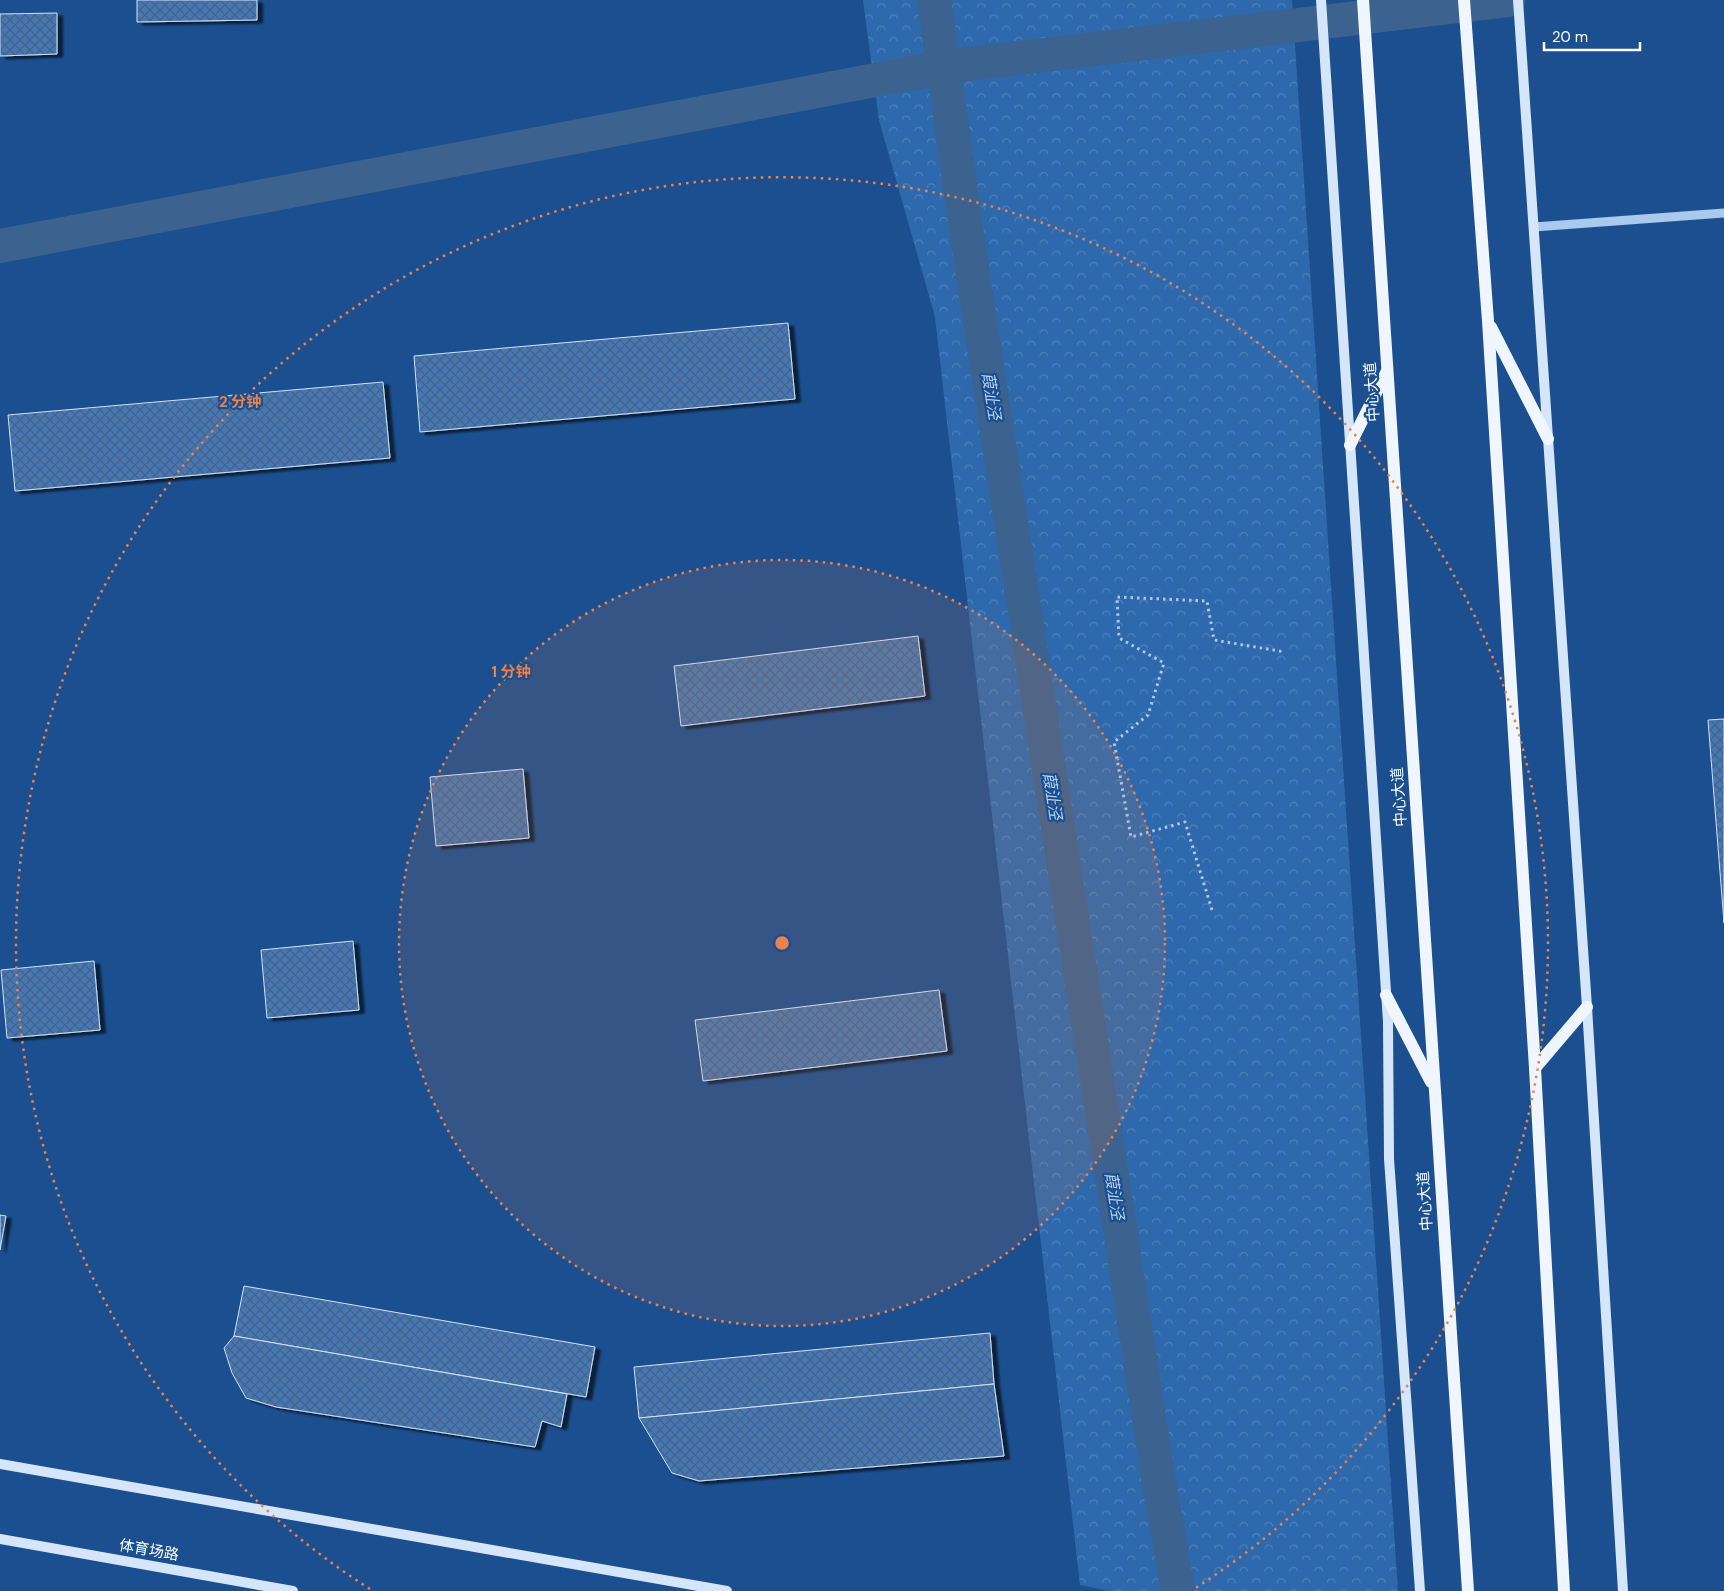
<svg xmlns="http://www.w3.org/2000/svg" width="1724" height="1591" font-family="'DM Sans','Noto Sans SC',sans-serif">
<defs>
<pattern id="park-crowns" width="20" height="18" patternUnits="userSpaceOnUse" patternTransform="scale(1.25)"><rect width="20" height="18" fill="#2e69ad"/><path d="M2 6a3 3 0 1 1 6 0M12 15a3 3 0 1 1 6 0" fill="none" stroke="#4d80b9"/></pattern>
<pattern id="building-cross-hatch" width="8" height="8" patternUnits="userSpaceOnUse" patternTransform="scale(1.25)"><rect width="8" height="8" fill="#4478b7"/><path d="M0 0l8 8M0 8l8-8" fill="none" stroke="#486282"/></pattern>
<filter id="shadow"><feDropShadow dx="5.5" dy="3" stdDeviation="1" flood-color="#0009"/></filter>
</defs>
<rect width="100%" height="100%" fill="#1b4f8f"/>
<!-- park -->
<polygon fill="url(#park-crowns)" points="863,0 1292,0 1398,1591 1109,1591 1080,1585 935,317 879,120"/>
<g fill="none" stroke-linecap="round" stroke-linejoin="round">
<!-- canal -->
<g stroke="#3c6290" stroke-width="34">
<polyline points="934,0 971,263 1161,1495 1178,1591"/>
<polyline points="0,246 944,67 1508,0"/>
</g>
</g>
<!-- building -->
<g fill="url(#building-cross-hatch)" stroke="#cfe3fa" filter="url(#shadow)">
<polygon points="137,0 257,0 257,20 137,22"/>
<polygon points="57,13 57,54 0,56 0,14"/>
<polygon points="788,323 795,399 420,432 414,356"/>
<polygon points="383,382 390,458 15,491 8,415"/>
<polygon points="918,636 925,696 681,726 674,666"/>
<polygon points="1724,719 1724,923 1708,720"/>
<polygon points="523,769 529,838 436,846 430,777"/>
<polygon points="353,941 359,1010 267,1018 261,950"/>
<polygon points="94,961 100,1030 7,1038 1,970"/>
<polygon points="939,990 947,1051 703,1081 695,1020"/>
<polygon points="0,1215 6,1216 0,1250"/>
<polygon points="244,1286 595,1347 586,1397 234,1336"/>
<polygon points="990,1333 994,1384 639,1418 634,1367"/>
<polygon points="234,1336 567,1394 561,1427 542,1421 535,1447 276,1407 246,1398 232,1373 224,1348"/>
<polygon points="994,1384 1004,1456 699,1481 672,1473 639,1418"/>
</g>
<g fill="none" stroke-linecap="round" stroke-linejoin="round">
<!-- path -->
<polyline stroke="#a9c9ee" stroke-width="3" stroke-dasharray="2.5 4" stroke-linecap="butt" points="1212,910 1185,822 1131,837 1114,742 1148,715 1164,663 1119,638 1117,597 1207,601 1214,640 1285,652"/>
<!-- tertiary -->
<polyline stroke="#a9c9ee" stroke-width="9" points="1534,227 1724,213"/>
<!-- secondary -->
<g stroke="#d6e6fa" stroke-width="10">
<polyline points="1321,0 1388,1022 1389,1159 1420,1591"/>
<polyline points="1518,0 1587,1007 1623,1591"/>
<polyline points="0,1464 727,1591"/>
<polyline points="0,1539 293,1591"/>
</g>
<!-- primary -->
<g stroke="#f0f6ff" stroke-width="12">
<polyline points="1363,0 1468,1591"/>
<polyline points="1464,0 1488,321 1535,1068 1564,1591"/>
<polyline points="1491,327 1548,439"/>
<polyline points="1350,445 1387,371"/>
<polyline points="1386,995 1431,1082"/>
<polyline points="1535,1068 1587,1007"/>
</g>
</g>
<!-- distance rings -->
<circle cx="782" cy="943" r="383" fill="#ee8249" fill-opacity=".12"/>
<g fill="none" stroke="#ee8249" stroke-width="2.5" stroke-dasharray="2.5 5">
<circle cx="782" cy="943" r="383"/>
<path d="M370 1589A766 766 0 1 1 1194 1589"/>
</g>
<g text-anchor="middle" stroke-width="4.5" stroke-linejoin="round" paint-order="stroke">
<!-- street labels -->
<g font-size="15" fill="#fff" stroke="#1b4f8f">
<text transform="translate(1372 392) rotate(-94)" y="5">中心大道</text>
<text transform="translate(1399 797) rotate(-94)" y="5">中心大道</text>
<text transform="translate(1425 1201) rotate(-94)" y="5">中心大道</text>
<text transform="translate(149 1550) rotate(10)" y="5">体育场路</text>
</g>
<!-- water labels -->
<g font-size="16" font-style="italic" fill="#b5d3f5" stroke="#1b4f8f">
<text transform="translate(992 396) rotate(81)" y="6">葭沚泾</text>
<text transform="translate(1053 796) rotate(81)" y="6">葭沚泾</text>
<text transform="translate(1115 1196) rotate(81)" y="6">葭沚泾</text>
</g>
</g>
<circle cx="782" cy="943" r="8" fill="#ee8249" stroke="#1b4f8f" stroke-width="2.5"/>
<g font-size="15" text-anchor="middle" font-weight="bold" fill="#ee8249" stroke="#1b4f8f" stroke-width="4.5" stroke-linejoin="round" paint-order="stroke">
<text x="240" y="407">2 分钟</text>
<text x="511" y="677">1 分钟</text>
</g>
<!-- scale -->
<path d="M1544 42v8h96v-8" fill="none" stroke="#ffffff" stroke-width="2.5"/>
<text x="1552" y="42" font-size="15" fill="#ffffff" stroke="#1b4f8f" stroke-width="4" paint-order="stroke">20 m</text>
</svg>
